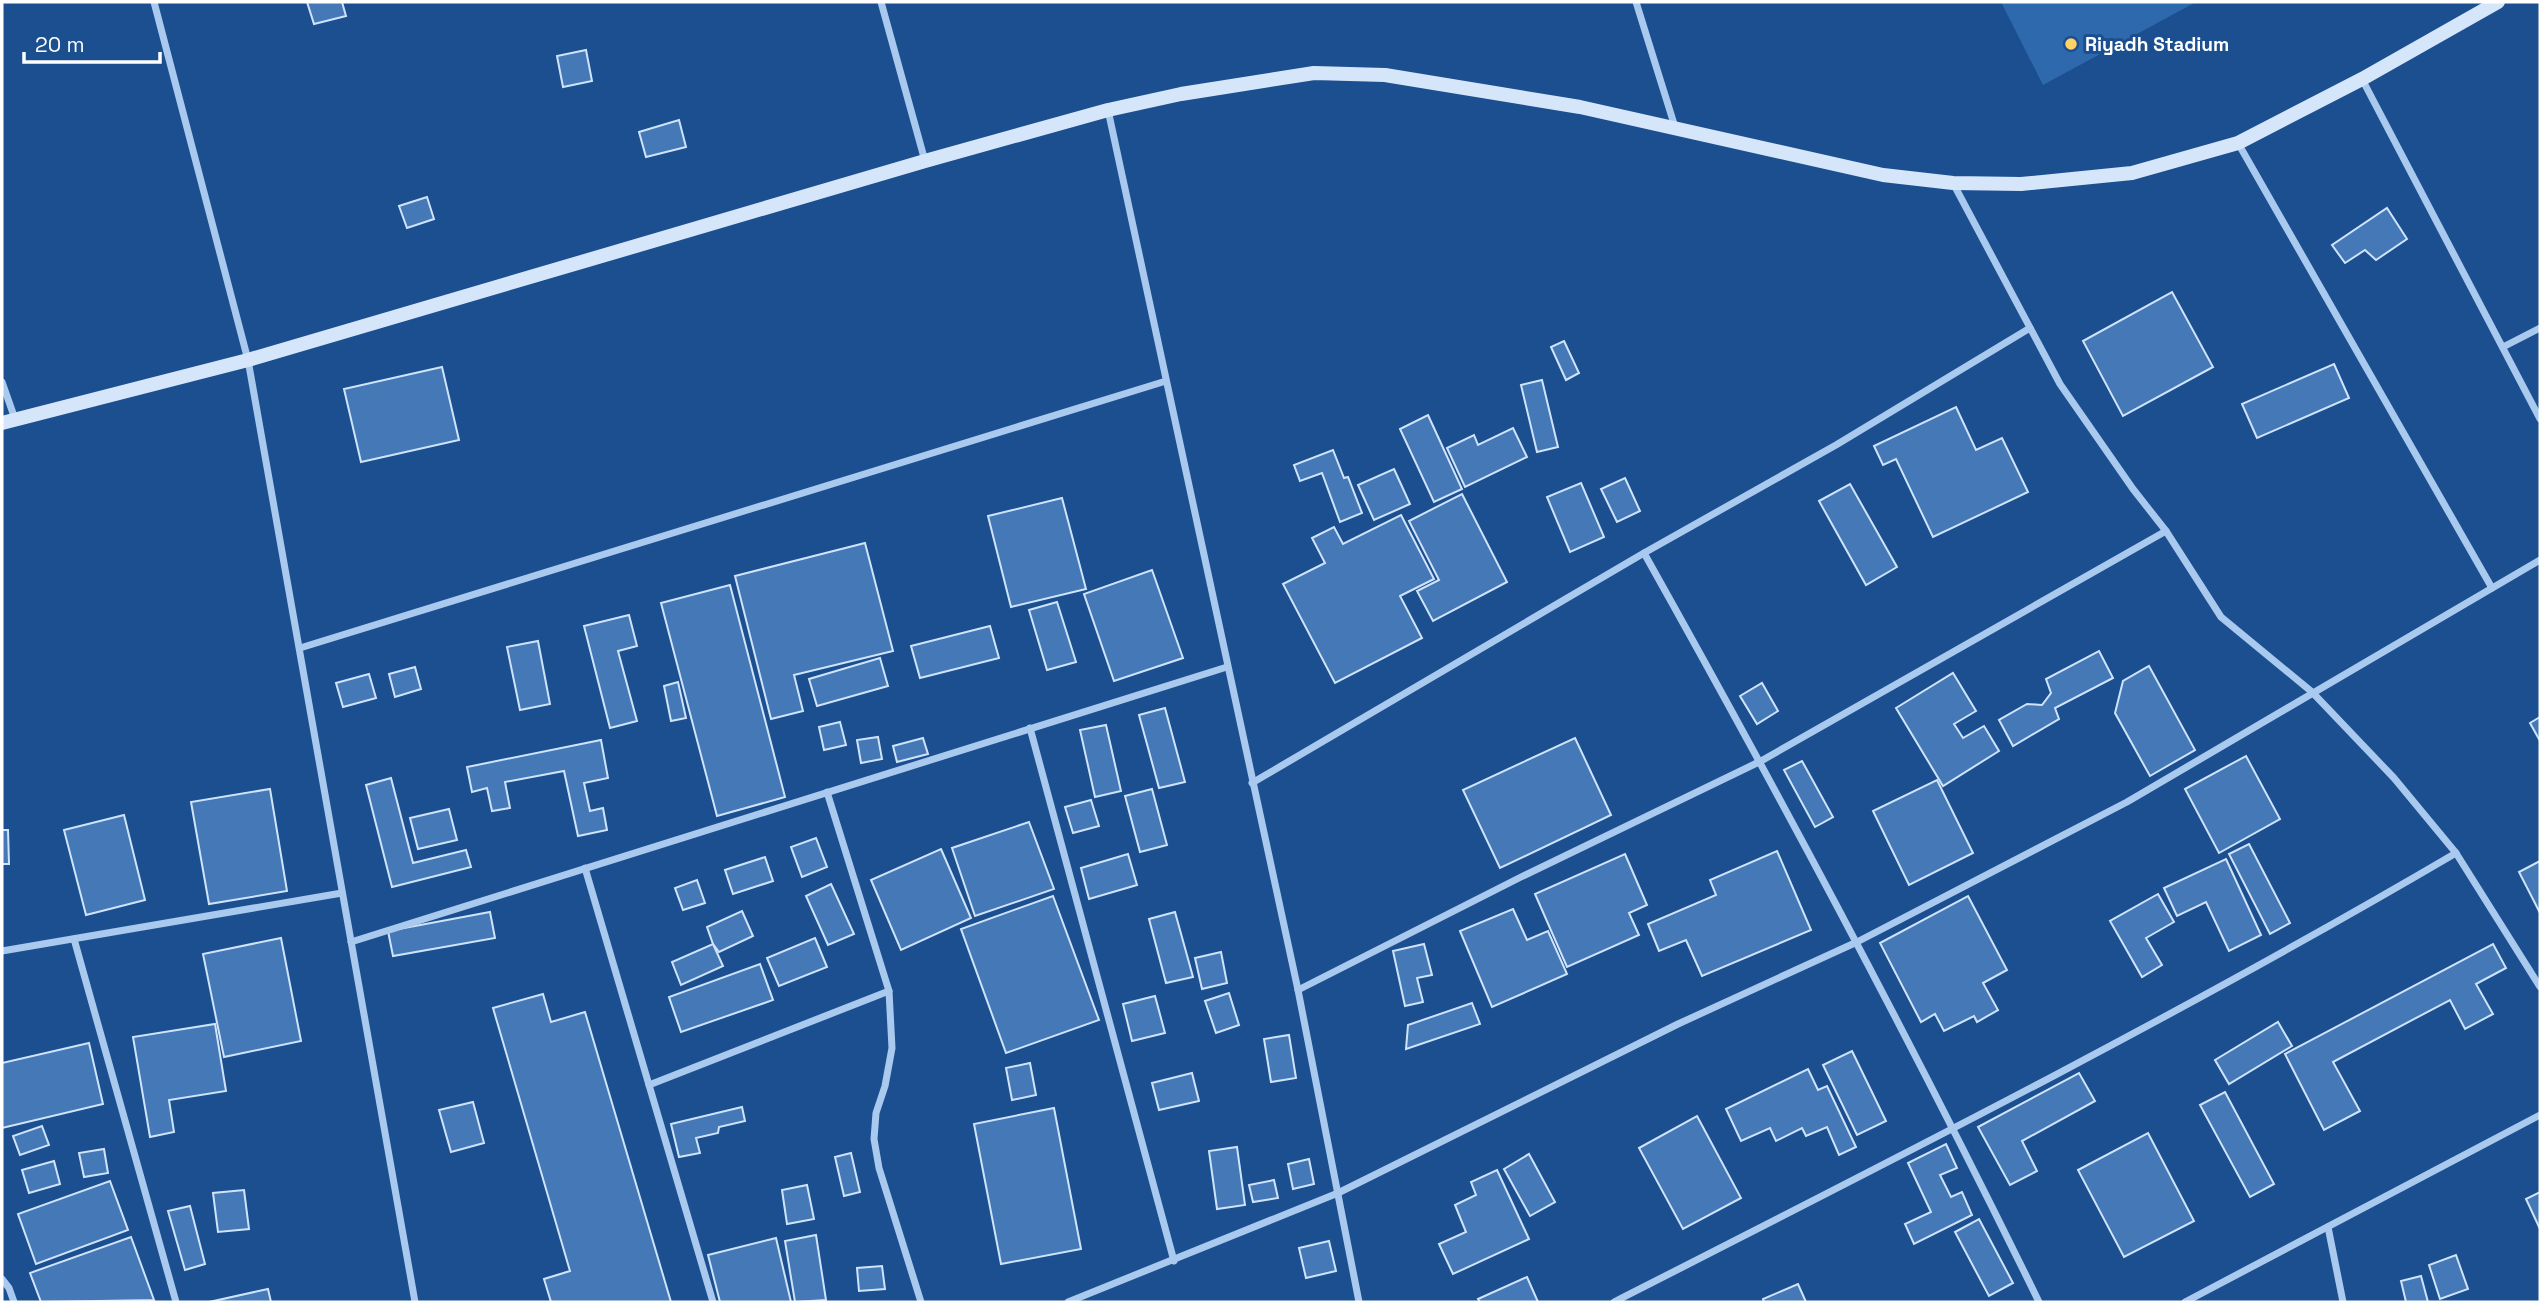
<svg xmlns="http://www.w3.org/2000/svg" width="2542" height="1304" font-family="'Space Grotesk',sans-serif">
<rect width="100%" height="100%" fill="#1b4f8f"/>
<!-- garden -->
<polygon fill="#2e69ad" points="2001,2 2196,2 2043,85"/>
<!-- building -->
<g fill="#4478b7" stroke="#cfe3fa" stroke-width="2">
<polygon points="307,2 342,2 346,16 314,24"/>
<polygon points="586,50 592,81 563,87 557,56"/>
<polygon points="679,120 686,147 646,157 639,132"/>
<polygon points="427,197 434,219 407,228 399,206"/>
<polygon points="2387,208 2407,239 2376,260 2365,250 2345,263 2332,245"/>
<polygon points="2172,292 2213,367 2123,416 2083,341"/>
<polygon points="1564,341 1579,373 1566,380 1551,347"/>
<polygon points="2334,364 2349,398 2257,438 2242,404"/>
<polygon points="442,367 459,440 361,462 344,389"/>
<polygon points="1542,380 1558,447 1537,452 1521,385"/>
<polygon points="1956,407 1976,450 2002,438 2028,492 1933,537 1896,459 1883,465 1874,446"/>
<polygon points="1428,415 1462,489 1434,502 1400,429"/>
<polygon points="1513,428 1527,457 1465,487 1447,448 1474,435 1478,445"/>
<polygon points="1333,450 1344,478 1348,477 1362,513 1340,522 1322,473 1300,481 1294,465"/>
<polygon points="1394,469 1410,504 1374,520 1358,485"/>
<polygon points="1625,478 1640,511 1617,522 1601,489"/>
<polygon points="1581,483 1604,537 1570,552 1547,497"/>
<polygon points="1850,484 1897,567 1866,585 1819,501"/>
<polygon points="1462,494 1507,582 1433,621 1417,591 1439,580 1409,521"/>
<polygon points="1062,498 1086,589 1011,607 988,516"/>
<polygon points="1401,515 1434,579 1400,596 1422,638 1335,683 1283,584 1325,563 1312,538 1334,527 1343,544"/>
<polygon points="865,543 893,651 794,675 803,711 771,719 735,576"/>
<polygon points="1152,570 1183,658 1114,681 1084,594"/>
<polygon points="730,585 785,797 717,816 661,603"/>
<polygon points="1057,602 1076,662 1047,670 1029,610"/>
<polygon points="629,615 637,646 618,651 637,721 610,728 584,626"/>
<polygon points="990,626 999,658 920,678 911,646"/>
<polygon points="538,641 550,704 520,710 507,647"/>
<polygon points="2099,651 2113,678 2055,708 2059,719 2013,746 1999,720 2027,704 2042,705 2051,693 2046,679"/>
<polygon points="880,658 888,686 817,706 809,679"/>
<polygon points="2149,666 2195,750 2150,776 2115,713 2123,681"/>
<polygon points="415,667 421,689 395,697 389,674"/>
<polygon points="1953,673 1976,711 1954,724 1963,738 1984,726 1999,751 1943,786 1896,708"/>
<polygon points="369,674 376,698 343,707 336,683"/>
<polygon points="678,682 686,718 671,721 664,686"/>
<polygon points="1762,683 1778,711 1757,724 1740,696"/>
<polygon points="1165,708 1185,782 1159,788 1139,715"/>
<polygon points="2540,717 2540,741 2530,723"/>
<polygon points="840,722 846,745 824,750 819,727"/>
<polygon points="1106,725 1121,791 1095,797 1080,730"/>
<polygon points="878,737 882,759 861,763 857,740"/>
<polygon points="923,738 928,754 897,762 893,746"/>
<polygon points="1575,738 1611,815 1500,868 1463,790"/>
<polygon points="601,740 608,778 584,783 590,811 603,808 607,830 578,836 564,771 505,782 510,808 492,811 487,788 472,792 467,767"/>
<polygon points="2246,756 2280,819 2219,853 2185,789"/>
<polygon points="1802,761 1833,817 1815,827 1784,770"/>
<polygon points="391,778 413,863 466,850 471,867 392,887 366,785"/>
<polygon points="1937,780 1973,853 1909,885 1873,811"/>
<polygon points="270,789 287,891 209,904 191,802"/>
<polygon points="1152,789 1167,845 1140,852 1125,796"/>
<polygon points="1091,800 1099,826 1073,833 1065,807"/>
<polygon points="449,809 457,840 418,849 410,818"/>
<polygon points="124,815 145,900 86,915 64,830"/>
<polygon points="1029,822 1054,889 975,916 952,848"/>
<polygon points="2,830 8,830 9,864 2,864"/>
<polygon points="816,838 827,867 802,877 791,847"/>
<polygon points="2249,844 2290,923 2270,934 2229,854"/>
<polygon points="941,849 971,918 901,950 871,880"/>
<polygon points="1777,851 1811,930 1702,976 1686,940 1659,951 1648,924 1716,895 1710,880"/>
<polygon points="1128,854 1137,885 1089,899 1081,868"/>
<polygon points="1625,854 1647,905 1629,913 1639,935 1567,967 1535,894"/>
<polygon points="765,857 773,881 733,894 725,870"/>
<polygon points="2226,859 2261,935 2229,951 2206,902 2177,916 2164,888"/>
<polygon points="2540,861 2540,913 2519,872"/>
<polygon points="697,880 705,903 683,910 675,888"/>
<polygon points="831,884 854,934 828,945 806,896"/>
<polygon points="2158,894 2174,922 2146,938 2162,965 2142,977 2110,921"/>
<polygon points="1053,896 1099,1020 1006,1053 961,929"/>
<polygon points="1968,896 2007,970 1983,983 1998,1010 1977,1022 1974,1016 1944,1031 1935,1014 1921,1022 1880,943"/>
<polygon points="1513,909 1527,940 1548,931 1567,974 1492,1007 1460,931"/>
<polygon points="742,911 753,936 719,952 713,944 707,927"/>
<polygon points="490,912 495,938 393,956 388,931"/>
<polygon points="1175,912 1193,977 1166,983 1149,919"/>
<polygon points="281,938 301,1041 224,1057 203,954"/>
<polygon points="815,938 827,967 779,986 767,958"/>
<polygon points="713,944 723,966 681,985 672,962"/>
<polygon points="1424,944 1432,975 1417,978 1423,1002 1405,1006 1393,951"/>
<polygon points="2493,944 2506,968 2476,984 2493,1014 2465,1029 2450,1000 2333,1062 2360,1111 2324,1130 2285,1054"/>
<polygon points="1221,952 1227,983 1202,989 1195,958"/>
<polygon points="760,964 773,1000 681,1032 669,997"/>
<polygon points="1229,993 1239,1025 1216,1033 1205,1001"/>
<polygon points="543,994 551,1022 585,1012 671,1302 551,1302 544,1279 570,1271 493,1008"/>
<polygon points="1155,996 1165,1033 1132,1041 1123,1004"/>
<polygon points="1472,1003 1480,1024 1406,1049 1408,1025"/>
<polygon points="2278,1022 2292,1046 2229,1084 2215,1060"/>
<polygon points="215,1024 226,1091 169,1100 174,1132 150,1137 133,1037"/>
<polygon points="1289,1035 1296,1078 1271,1082 1264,1039"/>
<polygon points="89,1043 103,1104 2,1128 2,1063"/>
<polygon points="1852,1051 1886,1121 1857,1135 1823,1065"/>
<polygon points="1030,1063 1036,1095 1012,1100 1006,1068"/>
<polygon points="1808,1069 1818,1090 1827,1086 1856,1147 1839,1155 1827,1127 1806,1136 1802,1128 1776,1141 1770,1128 1741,1141 1726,1109"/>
<polygon points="1192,1073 1199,1101 1159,1110 1152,1083"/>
<polygon points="2079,1073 2095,1101 2022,1141 2037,1171 2010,1185 1978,1127"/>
<polygon points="2225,1092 2274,1184 2250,1197 2200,1105"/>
<polygon points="473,1102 484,1143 451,1152 439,1110"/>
<polygon points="742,1107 745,1121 719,1127 718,1133 696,1138 700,1153 679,1157 671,1124"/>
<polygon points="1054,1108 1081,1249 1001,1264 974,1124"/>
<polygon points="1697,1116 1741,1198 1683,1229 1639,1148"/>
<polygon points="42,1126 49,1145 20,1155 13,1136"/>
<polygon points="2148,1133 2194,1221 2124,1257 2078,1170"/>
<polygon points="1946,1144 1957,1168 1940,1175 1951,1197 1962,1192 1972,1215 1914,1244 1905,1224 1931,1212 1908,1163"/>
<polygon points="1237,1147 1245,1205 1217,1209 1209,1151"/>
<polygon points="104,1149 108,1173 84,1177 79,1153"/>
<polygon points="851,1153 860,1192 844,1196 835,1157"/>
<polygon points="1529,1154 1555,1202 1530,1216 1504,1169"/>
<polygon points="1309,1159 1314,1184 1293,1189 1288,1164"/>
<polygon points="54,1161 60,1184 29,1193 22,1170"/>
<polygon points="1497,1170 1529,1239 1453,1274 1439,1244 1466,1232 1455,1205 1476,1195 1471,1182"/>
<polygon points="1274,1180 1278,1198 1253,1202 1249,1185"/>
<polygon points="110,1181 128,1230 36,1264 18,1214"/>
<polygon points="807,1185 814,1219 787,1224 782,1190"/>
<polygon points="244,1190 249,1229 218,1232 213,1193"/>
<polygon points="2540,1192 2540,1229 2526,1199"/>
<polygon points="190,1206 205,1264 185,1270 168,1211"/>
<polygon points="1979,1219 2013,1283 1989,1296 1955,1232"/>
<polygon points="816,1235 826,1300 795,1302 785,1241"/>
<polygon points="131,1237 154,1300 41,1302 30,1273"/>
<polygon points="776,1238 791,1302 720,1302 708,1255"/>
<polygon points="1329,1241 1336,1271 1306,1278 1299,1248"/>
<polygon points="2456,1255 2468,1289 2440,1299 2429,1265"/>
<polygon points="882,1266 885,1289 859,1291 857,1268"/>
<polygon points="2421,1276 2428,1302 2406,1302 2401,1281"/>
<polygon points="1527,1277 1538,1302 1480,1302 1478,1299"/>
<polygon points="1798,1284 1806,1302 1764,1302 1763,1299"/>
<polygon points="268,1289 271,1302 209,1302"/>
</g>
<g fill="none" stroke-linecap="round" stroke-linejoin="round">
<!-- street -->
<g stroke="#a9c9ee" stroke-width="7">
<polyline points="154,2 248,360 415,1302"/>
<polyline points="881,2 925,161"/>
<polyline points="1636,2 1675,127"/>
<polyline points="2362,79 2540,419"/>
<polyline points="1108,110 1298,990 1359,1302"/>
<polyline points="2238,143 2492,588"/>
<polyline points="2503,347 2540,328"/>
<polyline points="2,382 15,419"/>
<path d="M1644,553C1782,799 1915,1048 2039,1302"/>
<polyline points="300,648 1166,381"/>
<polyline points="1030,728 1174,1261"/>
<polyline points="1252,783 1644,553 1836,445 2030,328"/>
<polyline points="827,792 889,991 892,1048 885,1086 876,1113 874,1139 879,1168 921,1302"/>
<polyline points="2456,853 2540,987"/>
<polyline points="585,868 713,1302"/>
<polyline points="74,939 176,1302"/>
<polyline points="351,942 1227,667"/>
<polyline points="2,951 342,893"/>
<polyline points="1298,990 1521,877 1761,761 2166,531"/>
<polyline points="649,1085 889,991"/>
<polyline points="2328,1227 2343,1302"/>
<polyline points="2,1279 9,1288 14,1302"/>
<polyline points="1068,1302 1338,1193 1678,1024 1857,942 2127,802 2540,560"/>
<path d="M1614,1302C1897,1158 2182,1014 2456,853L2394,778L2312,692L2221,617L2166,531L2133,489L2060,384L1953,183"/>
<polyline points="2185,1302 2540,1115"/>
</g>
<!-- secondary -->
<polyline stroke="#d6e6fa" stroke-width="14" points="2,423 248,360 925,161 1108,110 1181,94 1314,73 1385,75 1580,107 1883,175 1953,183 2021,184 2132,173 2238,143 2362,79 2498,2"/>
</g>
<!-- markers -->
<circle fill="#ffd166" stroke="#1b4f8f" stroke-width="2.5" cx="2071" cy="44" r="7"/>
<g text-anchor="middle" stroke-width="6" stroke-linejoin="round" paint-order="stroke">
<!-- poi labels -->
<g font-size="19" font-weight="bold" fill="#fff" stroke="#1b4f8f" text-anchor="start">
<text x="2085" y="51">Riyadh Stadium</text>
</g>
</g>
<!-- border -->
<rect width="2542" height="1304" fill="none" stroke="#ffffff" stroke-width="7"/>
<!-- scale -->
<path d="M24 52v10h136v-10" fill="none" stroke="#ffffff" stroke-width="3.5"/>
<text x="35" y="52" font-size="21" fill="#ffffff" stroke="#1b4f8f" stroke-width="5" paint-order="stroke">20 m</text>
</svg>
